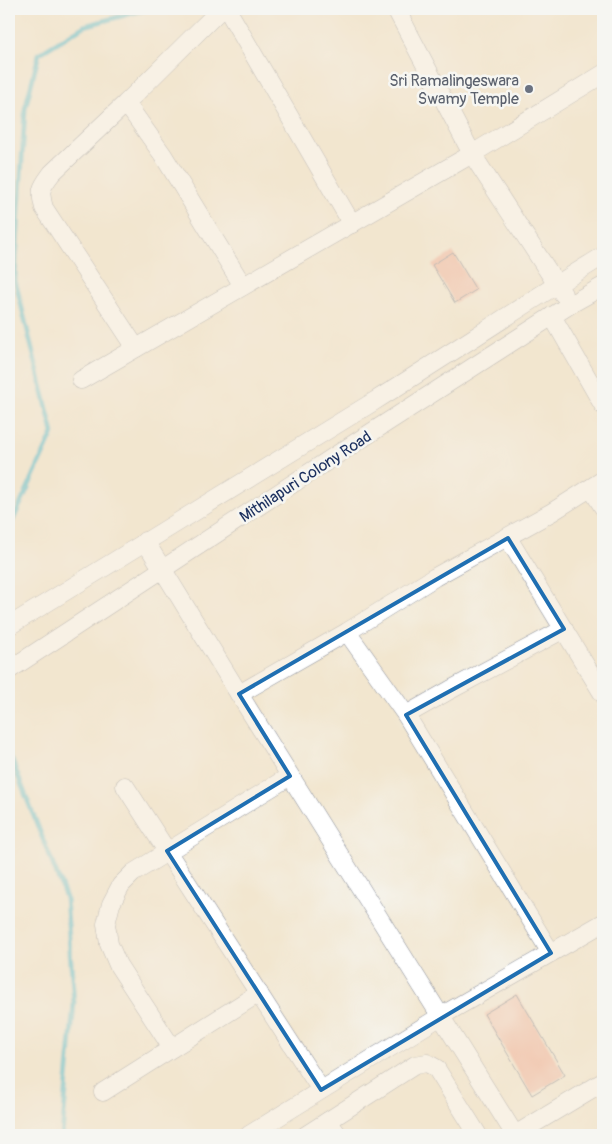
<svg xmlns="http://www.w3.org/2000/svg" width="612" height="1144" font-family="Pangolin,sans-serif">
<rect width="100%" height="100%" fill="#f6f6f2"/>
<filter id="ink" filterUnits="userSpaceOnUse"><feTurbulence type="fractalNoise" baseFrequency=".02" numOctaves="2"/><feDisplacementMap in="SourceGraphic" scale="10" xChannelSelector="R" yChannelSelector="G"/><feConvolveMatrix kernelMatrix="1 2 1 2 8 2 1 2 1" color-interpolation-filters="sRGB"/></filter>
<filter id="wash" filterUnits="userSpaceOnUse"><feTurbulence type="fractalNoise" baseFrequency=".0096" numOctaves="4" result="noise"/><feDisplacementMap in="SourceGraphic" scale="20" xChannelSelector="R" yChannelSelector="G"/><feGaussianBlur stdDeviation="1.12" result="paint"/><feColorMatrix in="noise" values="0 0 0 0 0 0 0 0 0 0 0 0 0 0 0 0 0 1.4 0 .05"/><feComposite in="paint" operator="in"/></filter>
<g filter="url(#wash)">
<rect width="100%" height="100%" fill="#f2e6cf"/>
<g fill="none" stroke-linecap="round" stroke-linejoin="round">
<!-- stream -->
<g stroke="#52bbcf" stroke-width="5">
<polyline points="9,529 53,433 15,280 25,109 39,54 84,26 148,9"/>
<polyline points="9,753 66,898 74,1003 62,1135"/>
</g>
</g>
<g id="blocks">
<!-- building -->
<g fill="#f0a58d">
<polygon points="453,252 476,290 455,303 432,265"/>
<polygon points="517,994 565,1075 532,1095 484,1014"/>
</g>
</g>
</g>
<g filter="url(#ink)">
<use href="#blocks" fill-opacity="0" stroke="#868a96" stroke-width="1"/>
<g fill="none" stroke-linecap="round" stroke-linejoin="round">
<!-- minor casing -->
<g stroke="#868a96" stroke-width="19">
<g id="minor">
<polyline points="221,9 126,103 163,155 243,286"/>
<polyline points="227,9 352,224"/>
<polyline points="396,9 472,154 563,294"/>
<path d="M126,103L52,173C41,188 39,189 44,208L136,348"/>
<polyline points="552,316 603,405"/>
<polyline points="81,380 472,154 603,74"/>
<polyline points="591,488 603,507"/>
<polyline points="508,538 603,694"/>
<polyline points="145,541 163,570 239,694 515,1135"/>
<path d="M9,626C130,551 252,477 373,402C450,354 526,303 603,256"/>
<polyline points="347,632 406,715 551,953"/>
<polyline points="9,670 344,450 571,304 603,286"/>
<polyline points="239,694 347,632 435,577 552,512 603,480"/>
<polyline points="406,715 450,690 564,629"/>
<polyline points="125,786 321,1090"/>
<polyline points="172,1048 118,965 109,944 106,924 111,904 121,885 133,873 290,776"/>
<polyline points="103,1092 259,993"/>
<polyline points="328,1121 338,1135"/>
<polyline points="249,1135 441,1016 603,923"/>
<polyline points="306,1135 415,1065 427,1063 436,1068 478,1135"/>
<polyline points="515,1135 603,1082"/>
</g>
</g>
<!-- minor -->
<use href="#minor" stroke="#fff" stroke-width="18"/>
</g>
</g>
<!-- marked area -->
<path d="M0 0H612V1144H0ZM508,538L564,629L406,715L551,953L321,1090L167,851L290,776L239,694Z" fill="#f2e6cf" fill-opacity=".55" fill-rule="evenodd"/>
<path fill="none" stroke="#1f6fb2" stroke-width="4" stroke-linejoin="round" d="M508,538L564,629L406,715L551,953L321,1090L167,851L290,776L239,694Z"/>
<!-- markers -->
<circle fill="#6b7280" stroke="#f6f6f2" stroke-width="2" cx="529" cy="89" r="5"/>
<g text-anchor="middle" stroke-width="5" stroke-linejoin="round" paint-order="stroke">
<!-- worship labels -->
<g font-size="16" fill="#5b616d" stroke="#f6f6f2" text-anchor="end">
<text x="519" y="86">Sri Ramalingeswara<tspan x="519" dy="18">Swamy Temple</tspan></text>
</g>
<!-- street labels -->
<g font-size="16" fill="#1b2f5e" stroke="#f6f6f2">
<text transform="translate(305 476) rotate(-33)" y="6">Mithilapuri Colony Road</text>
</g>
</g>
<!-- margin -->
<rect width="612" height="1144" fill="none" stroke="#f6f6f2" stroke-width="30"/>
</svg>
